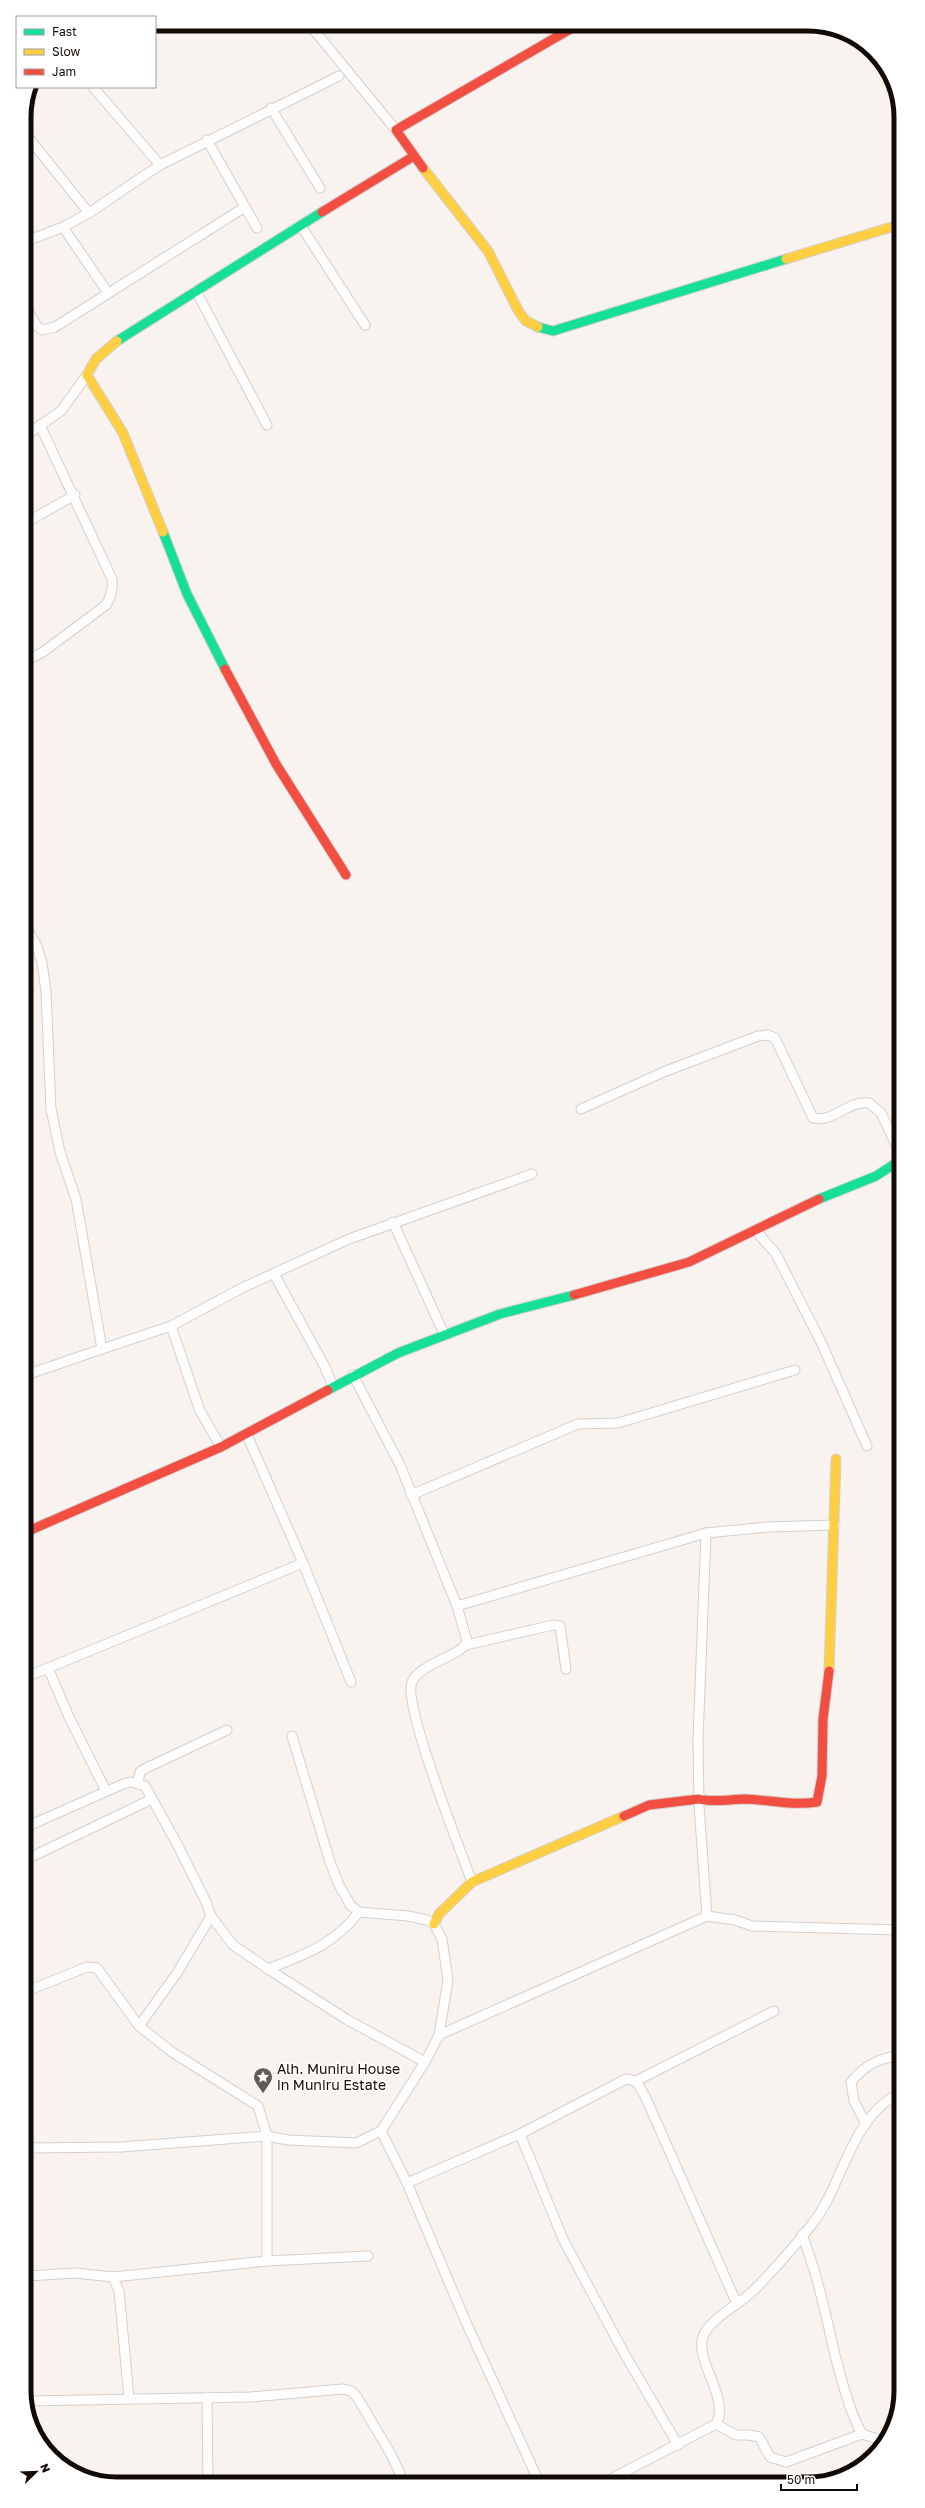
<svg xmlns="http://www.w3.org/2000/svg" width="925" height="2508" font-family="'Golos Text',sans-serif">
<rect width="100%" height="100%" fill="#f8f3ef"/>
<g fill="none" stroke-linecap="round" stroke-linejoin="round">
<!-- street casing -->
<g stroke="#d6cfca" stroke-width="11">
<g id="street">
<polyline points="309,24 396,130"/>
<polyline points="93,87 160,165"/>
<polyline points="271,108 320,188"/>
<polyline points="24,132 89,213 160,165 339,76"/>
<polyline points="207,140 257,228"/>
<polyline points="301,226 365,325"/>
<polyline points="63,227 108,293"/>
<polyline points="24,242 63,227 89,213"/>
<polyline points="196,291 267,425"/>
<polyline points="24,305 37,326 42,330 55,327 245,207"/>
<polyline points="25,436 61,411 87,375"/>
<polyline points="25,523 75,495"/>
<path d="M25,661L43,652L106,605C111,596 113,590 112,579L40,425"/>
<polyline points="25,926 36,944 42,963 46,991 51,1109 60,1152 76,1199 102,1349 171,1326 244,1287 349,1239 532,1174"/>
<path d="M581,1109L666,1071L758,1036L768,1035L775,1038L813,1118C833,1123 849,1100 869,1103L881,1113L899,1151"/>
<polyline points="393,1222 444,1334"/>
<polyline points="755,1230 776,1254 821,1342 867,1446"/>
<polyline points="274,1274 325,1367 333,1387"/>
<polyline points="171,1326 200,1411 221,1447"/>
<polyline points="26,1375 102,1349"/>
<path d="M353,1375L400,1465L457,1606L467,1641C462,1657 421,1662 412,1682C402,1703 461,1852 472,1882"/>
<polyline points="411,1495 578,1424 618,1423 795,1370"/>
<polyline points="706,1533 698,1739 699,1806 707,1916 735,1920 752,1926 900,1930"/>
<polyline points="303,1563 351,1682"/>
<polyline points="457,1606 706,1533 768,1527 835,1525"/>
<polyline points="466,1645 553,1625 560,1626 566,1669"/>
<polyline points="48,1668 303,1563 247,1435"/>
<polyline points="26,1677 48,1668 69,1717 106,1791"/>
<polyline points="138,1783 140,1772 144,1769 227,1730"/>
<path d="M26,1827L123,1784L131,1782L145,1786L176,1842L206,1902L211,1916L233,1945L268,1969C304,1955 335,1944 359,1912"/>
<polyline points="27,1859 152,1799"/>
<polyline points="268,1969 346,2019 425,2062"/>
<polyline points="27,1991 87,1967 97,1968 139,2026 172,2052 258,2106 267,2136 121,2147 27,2148"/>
<polyline points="139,2026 177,1973 211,1916"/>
<polyline points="439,2035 707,1916"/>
<polyline points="636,2081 774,2011"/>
<path d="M866,2124L854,2101L851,2082C864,2066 879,2057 901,2056"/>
<polyline points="381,2131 407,2183 465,2320 539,2482"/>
<polyline points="407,2183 520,2134"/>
<path d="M802,2235C818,2275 826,2317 836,2359C843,2384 849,2410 862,2434L884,2441"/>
<polyline points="267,2261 267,2136 288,2140 356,2143 381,2131 425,2062 439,2035 448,1980 442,1939 434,1924 427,1920 408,1916 359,1912 351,1906 339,1885 330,1862 292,1736"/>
<polyline points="27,2276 75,2273 113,2277 119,2291 129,2398"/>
<polyline points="113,2277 267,2261 368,2256"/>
<polyline points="207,2397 208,2483"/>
<polyline points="27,2401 250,2397 343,2389 351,2391 357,2397 392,2456 404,2483"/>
<polyline points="716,2424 736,2435 749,2435 759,2437 770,2457 786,2462 862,2434"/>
<polyline points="678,2445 624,2353 563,2239 520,2134 626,2079 636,2081 645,2096 737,2304"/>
<path d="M605,2482L716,2424C731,2398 692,2359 704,2334C712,2318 739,2304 752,2292C773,2271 794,2247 813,2223C841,2187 850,2125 891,2098H894L901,2105"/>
</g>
</g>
<!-- fast casing -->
<g stroke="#d6cfca" stroke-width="11">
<g id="fast">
<polyline points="538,327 553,331 786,259"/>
<polyline points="117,341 322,212"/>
<polyline points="163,532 187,594 225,669"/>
<polyline points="819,1199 876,1176 899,1161"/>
<polyline points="328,1390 398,1353 500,1314 574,1295"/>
</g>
</g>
<!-- slow casing -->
<g stroke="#d6cfca" stroke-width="11">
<g id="slow">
<polyline points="423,168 488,251 519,312 526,321 538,327"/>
<polyline points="786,259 898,225"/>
<polyline points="117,341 96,359 87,375 123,433 163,532"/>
<polyline points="829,1671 836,1459"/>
<polyline points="434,1924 439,1914 472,1882 624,1816"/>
</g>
</g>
<!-- jam casing -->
<g stroke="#d6cfca" stroke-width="11">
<g id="jam">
<polyline points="423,168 396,130 579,24"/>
<polyline points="322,212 414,156"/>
<polyline points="225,669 276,764 346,875"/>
<polyline points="574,1295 689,1262 819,1199"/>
<polyline points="26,1532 221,1447 328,1390"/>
<path d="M624,1816L649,1805L699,1799C714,1803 730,1799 746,1799C769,1800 793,1806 817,1802L822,1776L823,1719L829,1671"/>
</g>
</g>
<!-- street -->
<use href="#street" stroke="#fefdfd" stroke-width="9"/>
<!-- fast -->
<use href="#fast" stroke="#16e098" stroke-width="9"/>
<!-- slow -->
<use href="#slow" stroke="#ffcf43" stroke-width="9"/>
<!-- jam -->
<use href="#jam" stroke="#f24e42" stroke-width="9"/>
</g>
<!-- icons -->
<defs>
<g id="sight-pin" transform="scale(1)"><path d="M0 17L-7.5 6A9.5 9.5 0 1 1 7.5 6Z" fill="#625c57" stroke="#fff"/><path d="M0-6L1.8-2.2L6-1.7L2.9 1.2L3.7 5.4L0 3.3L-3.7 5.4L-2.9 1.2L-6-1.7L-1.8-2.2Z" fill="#fff"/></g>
</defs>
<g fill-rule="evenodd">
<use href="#sight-pin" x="263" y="2077"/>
</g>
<g text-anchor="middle" stroke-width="3" stroke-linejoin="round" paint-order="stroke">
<!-- poi labels -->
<g font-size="14" fill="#120b05" stroke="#fff" text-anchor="start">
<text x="277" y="2074">Alh. Muniru House<tspan x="277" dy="16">in Muniru Estate</tspan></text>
</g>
</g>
<!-- crop -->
<path d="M0 0H925V2508H0ZM117 31H808A86 86 0 0 1 894 117V2391A86 86 0 0 1 808 2477H117A86 86 0 0 1 31 2391V117A86 86 0 0 1 117 31Z" fill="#fff" fill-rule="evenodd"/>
<path fill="none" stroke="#120b05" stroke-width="5" d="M117 31H808A86 86 0 0 1 894 117V2391A86 86 0 0 1 808 2477H117A86 86 0 0 1 31 2391V117A86 86 0 0 1 117 31Z"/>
<!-- legend -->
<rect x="16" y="16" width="140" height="72" fill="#ffffff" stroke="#a09d9b"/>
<rect x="24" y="29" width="20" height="6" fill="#16e098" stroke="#a09d9b"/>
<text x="52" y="36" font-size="12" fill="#120b05">Fast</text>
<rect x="24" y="49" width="20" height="6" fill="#ffcf43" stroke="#a09d9b"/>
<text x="52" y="56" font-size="12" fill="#120b05">Slow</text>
<rect x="24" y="69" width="20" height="6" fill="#f24e42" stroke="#a09d9b"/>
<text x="52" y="76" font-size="12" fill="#120b05">Jam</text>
<!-- north arrow -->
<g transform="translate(36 2472) rotate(67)" stroke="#ffffff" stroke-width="3" paint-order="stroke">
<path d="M0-3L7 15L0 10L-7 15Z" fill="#120b05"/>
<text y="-6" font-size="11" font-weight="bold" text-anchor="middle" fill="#120b05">N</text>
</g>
<!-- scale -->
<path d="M781 2484v6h76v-6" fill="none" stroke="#120b05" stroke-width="2"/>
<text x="787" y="2484" font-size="12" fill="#120b05" stroke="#ffffff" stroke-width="3" paint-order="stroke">50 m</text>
</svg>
